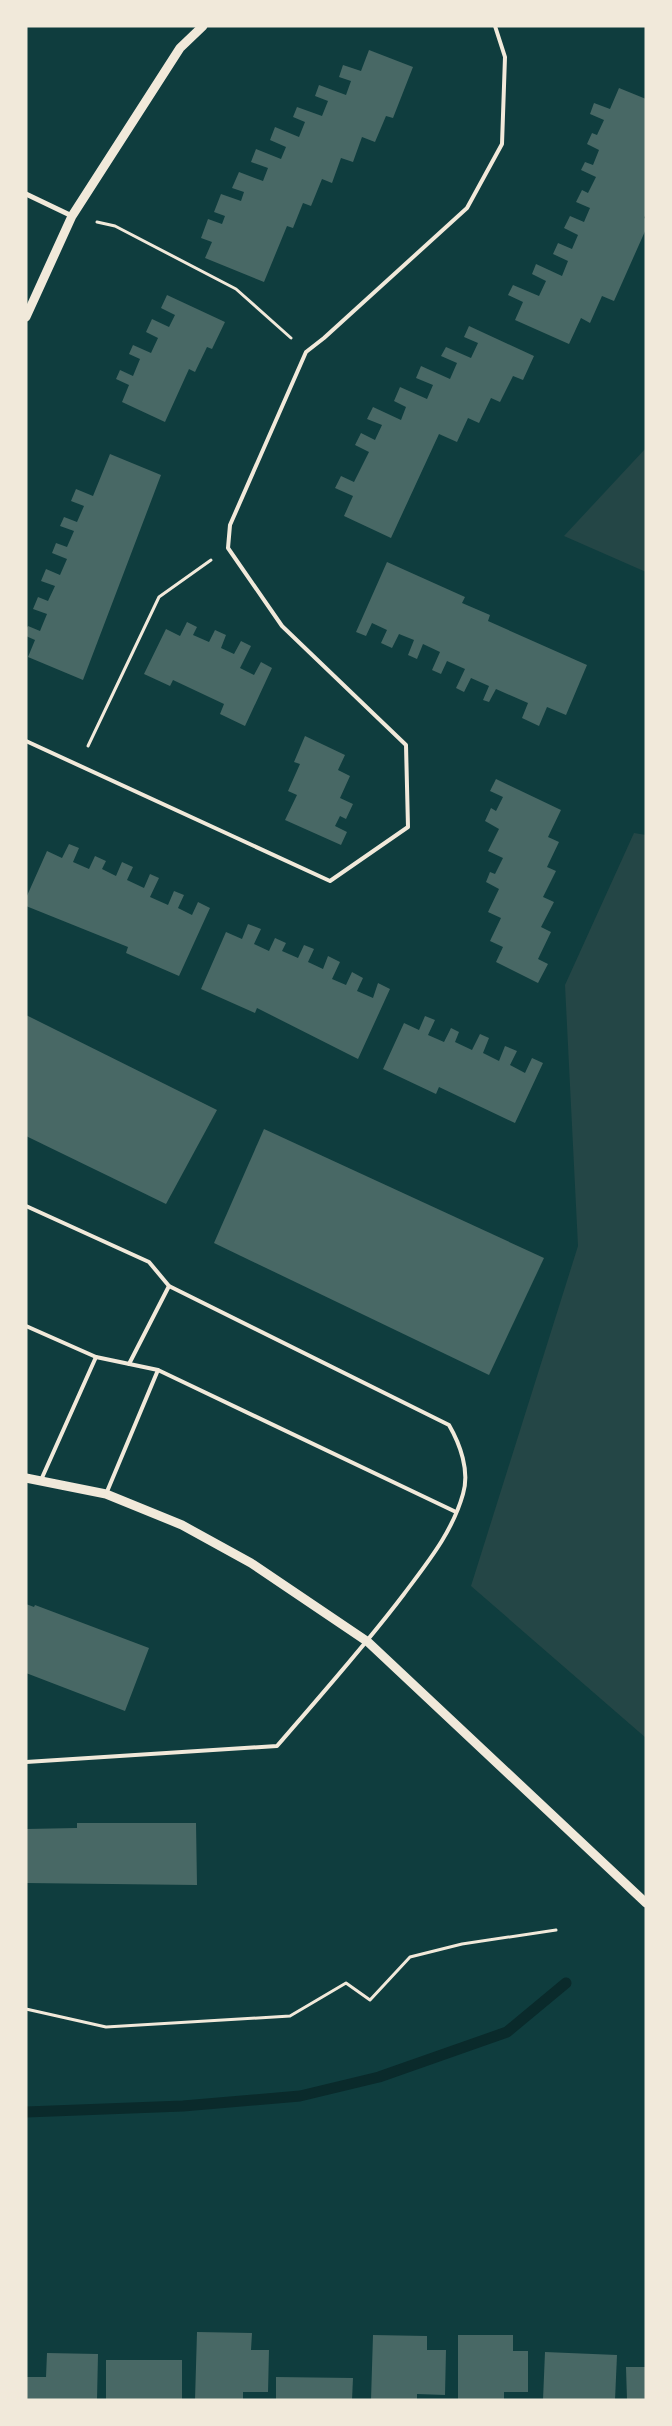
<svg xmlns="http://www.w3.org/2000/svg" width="672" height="2426" font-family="'PT Serif',serif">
<rect width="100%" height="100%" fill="#0f3d3e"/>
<!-- green -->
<g fill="#244646">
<polygon points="646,448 646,572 564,536"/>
<polygon points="634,833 646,835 646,1738 471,1586 578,1246 565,985"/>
</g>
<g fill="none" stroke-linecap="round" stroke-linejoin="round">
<!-- stream -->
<polyline stroke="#0a2a2b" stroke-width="11" points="26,2112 183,2106 300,2096 379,2077 507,2032 566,1983"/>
</g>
<!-- building -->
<g fill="#486865">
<polygon points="369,50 413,67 393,118 386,116 375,142 362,137 353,162 341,158 332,183 322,179 311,206 303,203 293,228 287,226 264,282 205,258 212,242 201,238 208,219 222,224 225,216 214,212 221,194 241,201 244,192 232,188 239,172 263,181 268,168 251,162 256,149 281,159 286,147 270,140 275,127 299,137 305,122 293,117 297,107 322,116 328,101 315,96 319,85 346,95 351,81 339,77 343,65 361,71"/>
<polygon points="619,88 646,99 646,213 644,218 646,219 646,229 614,301 602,296 590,323 581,318 569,344 515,320 523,302 508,295 513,285 539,296 546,281 532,274 536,264 562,276 568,261 553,254 558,243 572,249 578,235 564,228 570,216 584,222 590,208 576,202 582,190 588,193 596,177 581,170 585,162 593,165 599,150 587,144 592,133 597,135 604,120 590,114 594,103 610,109"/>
<polygon points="167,295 225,322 212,349 207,347 195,372 189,369 165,422 122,402 129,385 116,379 120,370 133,376 140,359 129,354 133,345 151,353 158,338 146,332 152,319 169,327 175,315 161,308"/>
<polygon points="469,326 534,356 523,380 513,376 500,402 491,398 479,423 468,418 457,442 439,434 391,538 344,516 353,496 335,488 341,476 354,482 369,452 355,445 361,433 375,440 382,425 367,419 373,407 401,420 406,407 394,401 400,387 427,399 433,385 416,378 421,366 450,379 457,363 441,356 446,347 471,358 478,343 464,337"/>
<polygon points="110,454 161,475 83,680 28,657 35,640 26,636 26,629 28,626 40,631 47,614 33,609 38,597 48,601 55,586 41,581 46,569 60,575 67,559 52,553 56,543 67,547 74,531 60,526 64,517 77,522 84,506 71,501 76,489 93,496"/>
<polygon points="387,562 465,597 462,603 490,615 488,621 587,665 566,715 547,707 539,726 522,718 528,703 496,689 489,702 483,700 489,686 471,678 464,692 456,688 465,669 447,661 441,674 432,670 440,652 423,644 417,659 408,655 414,640 399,634 392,648 381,643 387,630 372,623 366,636 356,632"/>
<polygon points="187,622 197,627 193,635 209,642 215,630 226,635 221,648 234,654 241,641 251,646 240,668 254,675 261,662 272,668 245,726 220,714 224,704 173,680 170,686 144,674 166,629 180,636"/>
<polygon points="305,736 345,755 338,770 350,776 340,798 353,804 346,819 340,816 335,826 347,832 341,845 285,820 297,795 288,791 300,764 294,762"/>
<polygon points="496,779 561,810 548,837 559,842 547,867 556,871 543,897 554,902 541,927 551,932 538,959 548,964 538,983 496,962 503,947 490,941 501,918 488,912 499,889 486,882 490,872 495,874 503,858 488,851 499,829 485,821 491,808 496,811 503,797 490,791"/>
<polygon points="69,844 79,848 73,862 89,869 95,856 106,861 102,869 116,876 122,862 133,867 127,880 144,888 150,874 159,878 150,897 168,905 174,891 184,895 178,908 192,915 198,902 210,908 179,976 126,953 128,947 26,906 26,898 47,851 62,858"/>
<polygon points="248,924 261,929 254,944 269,951 275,938 286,943 282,951 298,958 304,945 314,949 308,962 323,969 328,956 340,962 332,979 346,985 352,972 363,978 357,991 373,998 378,983 390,989 358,1059 257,1008 255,1013 201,989 226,932 242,939"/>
<polygon points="26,1015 217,1110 166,1204 26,1136"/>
<polygon points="425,1016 435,1020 428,1035 444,1042 451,1028 459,1032 455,1042 472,1050 480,1034 489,1038 483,1053 499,1061 505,1046 517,1051 510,1065 525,1073 532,1058 543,1063 515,1123 439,1087 436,1094 383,1069 404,1023 419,1030"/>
<polygon points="264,1129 544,1258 489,1375 214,1243"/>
<polygon points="26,1604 34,1607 35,1605 149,1648 125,1711 26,1673"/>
<polygon points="77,1823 196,1823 197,1885 26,1883 26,1829 77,1828"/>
<polygon points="197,2332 252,2333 251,2350 269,2350 268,2392 243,2392 243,2400 195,2400"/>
<polygon points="373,2335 427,2336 427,2350 446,2350 445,2395 417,2394 417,2400 371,2400"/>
<polygon points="458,2335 513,2335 513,2351 528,2351 528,2392 504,2392 504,2400 458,2400"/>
<polygon points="545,2352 617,2355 615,2400 543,2400"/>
<polygon points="47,2353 98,2354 97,2400 26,2400 26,2377 46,2377"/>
<rect x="106" y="2360" width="76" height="40"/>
<polygon points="626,2367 646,2367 646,2400 627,2400"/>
<polygon points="276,2377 353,2378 352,2400 276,2400"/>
</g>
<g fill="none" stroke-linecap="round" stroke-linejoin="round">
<!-- path -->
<g stroke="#f1e9da" stroke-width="3">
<polyline points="97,222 115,226 236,289 291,338"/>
<polyline points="88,746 159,597 211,560"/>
<polyline points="26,2009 106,2027 290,2016 346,1983 370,2000 410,1957 462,1944 556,1930"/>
</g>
<!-- service -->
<g stroke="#f1e9da" stroke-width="4">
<polyline points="26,741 330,881 408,827 406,745 282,626 228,548 230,525 306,352 324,338 467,208 502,144 505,57 495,26"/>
<path d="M26,1206L149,1262L169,1286L449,1425C460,1444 470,1471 463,1494C452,1533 427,1563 404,1594C364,1647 320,1696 277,1746L26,1762"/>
<polyline points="26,1326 96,1357 158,1370 456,1512"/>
<polyline points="129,1364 169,1286"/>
<polyline points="41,1480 96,1357"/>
<polyline points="106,1494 158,1370"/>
</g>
<!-- minor -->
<polyline stroke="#f1e9da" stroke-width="5" points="26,194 72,216"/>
<!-- tertiary -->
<g stroke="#f1e9da" stroke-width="9">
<polyline points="26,317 72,216 180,48 203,26"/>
<polyline points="26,1478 106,1494 182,1525 251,1563 368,1642 646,1903"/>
</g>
</g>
<!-- border -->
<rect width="672" height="2426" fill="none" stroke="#f1e9da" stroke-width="55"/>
</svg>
